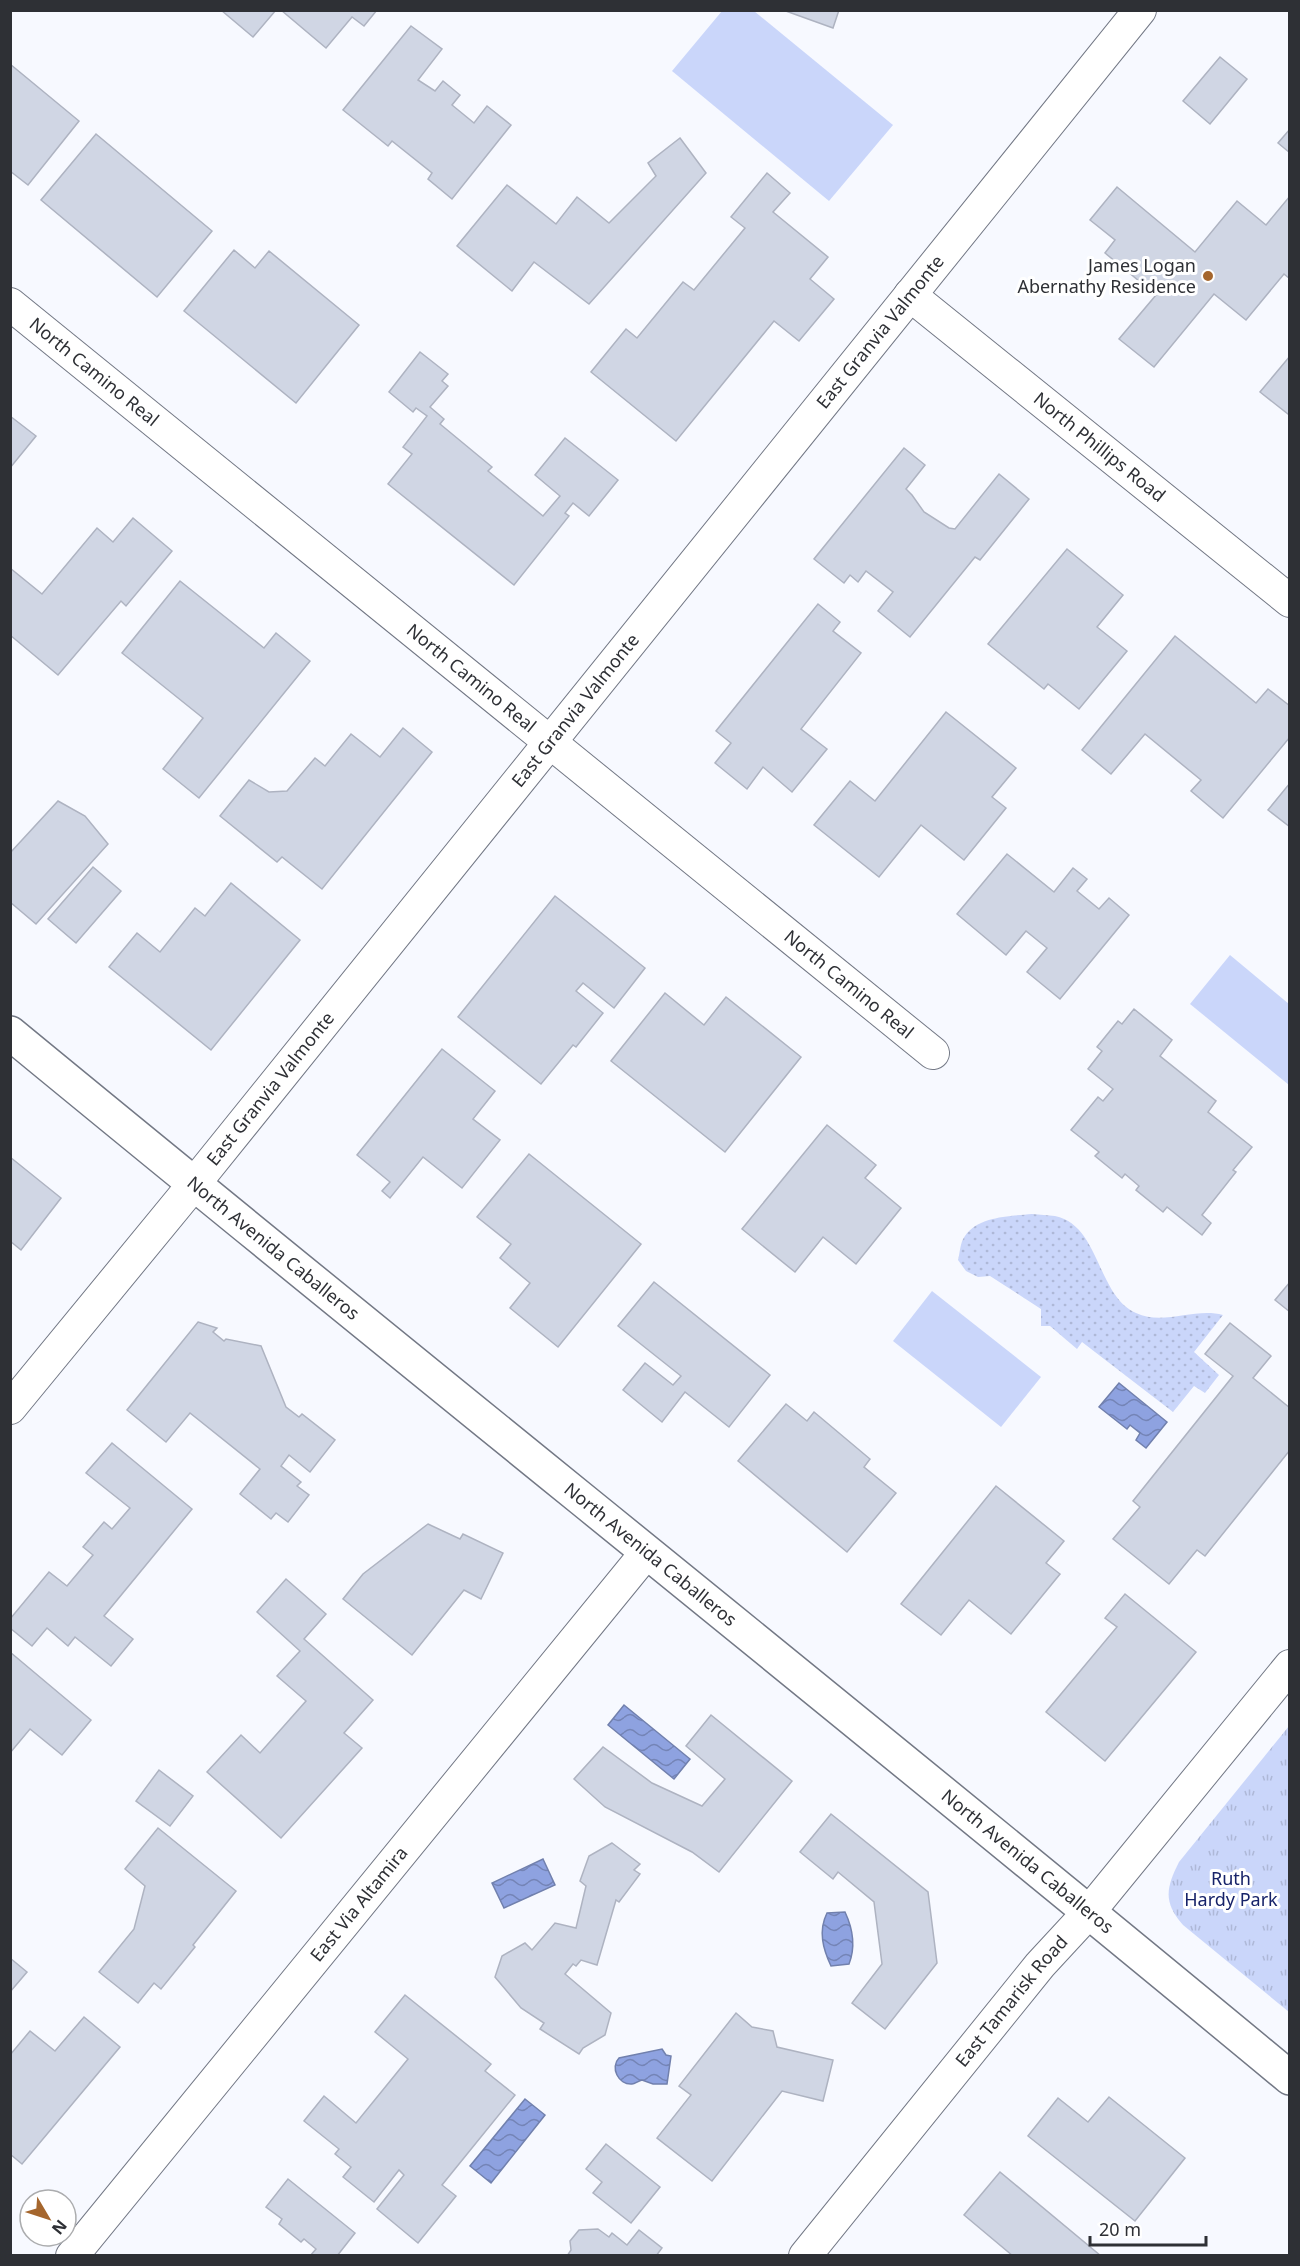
<svg xmlns="http://www.w3.org/2000/svg" width="1300" height="2266" font-family="'Noto Sans',sans-serif">
<defs>
<pattern id="grass-dots" width="8" height="8" patternUnits="userSpaceOnUse" patternTransform="scale(1.5)"><rect width="8" height="8" fill="#cad6fa"/><path d="M2 2h.1M6 6h.1" fill="none" stroke="#aeb8d7" stroke-width="1.8" stroke-linecap="round"/></pattern>
<pattern id="park-tufts" width="24" height="20" patternUnits="userSpaceOnUse" patternTransform="scale(1.5)"><rect width="24" height="20" fill="#cad6fa"/><path d="M3 7l-1-3M5 7V3M7 7l1-3M15 17l-1-3M17 17v-4M19 17l1-3" fill="none" stroke="#aeb8d7"/></pattern>
<pattern id="water-waves" width="16" height="10" patternUnits="userSpaceOnUse" patternTransform="scale(1.5)"><rect width="16" height="10" fill="#8ea2e0"/><path d="M0 5q4-4 8 0t8 0" fill="none" stroke="#7484b6"/></pattern>
</defs>
<rect width="100%" height="100%" fill="#f7f9ff"/>
<!-- grass -->
<path fill="url(#grass-dots)" d="M1032,1214C1040,1215 1048,1215 1055,1216C1100,1225 1097,1296 1136,1313C1164,1326 1195,1307 1223,1315L1194,1352L1219,1375L1205,1393L1194,1386L1173,1412L1082,1342L1077,1349L1050,1326H1041V1309L990,1276L978,1277L966,1271L958,1260C960,1253 960,1242 965,1236C978,1216 1011,1216 1032,1214Z"/>
<!-- park -->
<path fill="url(#park-tufts)" d="M1289,1726V2012L1183,1925C1163,1902 1166,1888 1179,1862Z"/>
<!-- pitch -->
<g fill="#cad6fa">
<polygon points="722,11 754,11 893,125 829,201 672,71"/>
<polygon points="1230,955 1289,1004 1289,1085 1190,1004"/>
<polygon points="932,1291 1041,1377 1001,1427 893,1341"/>
</g>
<!-- water -->
<g fill="url(#water-waves)" stroke="#7180ad" stroke-width="1.5">
<polygon points="1119,1383 1167,1422 1146,1448 1136,1440 1140,1433 1130,1425 1127,1429 1099,1407"/>
<polygon points="624,1705 690,1759 674,1779 608,1725"/>
<polygon points="543,1859 555,1885 504,1908 492,1883"/>
<path d="M845,1912C853,1929 856,1946 849,1964L831,1966C823,1949 818,1931 827,1913Z"/>
<path d="M662,2049L666,2055L671,2056L667,2084H653L642,2080C638,2081 635,2084 632,2084C618,2085 610,2067 619,2058Z"/>
<polygon points="525,2099 545,2115 491,2183 470,2166"/>
</g>
<!-- building -->
<g fill="#d0d6e4" stroke="#aeb3c1" stroke-width="1.5">
<polygon points="221,10 276,10 253,37"/>
<polygon points="281,10 377,10 364,26 352,17 326,48"/>
<polygon points="783,10 839,10 833,28"/>
<polygon points="411,26 442,49 418,80 435,91 443,81 460,95 452,105 474,123 487,106 511,125 452,199 428,179 432,173 392,141 388,146 343,110"/>
<polygon points="1220,57 1247,79 1210,124 1183,101"/>
<polygon points="10,64 79,121 28,185 10,171"/>
<polygon points="1290,129 1290,153 1278,143"/>
<polygon points="96,134 212,231 157,297 41,200"/>
<polygon points="680,138 706,173 589,304 534,262 512,291 457,246 507,185 556,224 577,197 609,223 656,176 648,163"/>
<polygon points="767,173 790,193 773,212 828,257 810,279 834,299 799,341 774,321 676,441 591,372 626,329 637,338 683,282 694,290 745,228 731,217"/>
<polygon points="1117,187 1195,252 1237,201 1266,225 1290,196 1290,279 1284,274 1246,320 1214,294 1154,367 1119,339 1156,295 1105,253 1115,240 1090,220"/>
<polygon points="234,250 255,268 269,251 359,325 296,403 184,311"/>
<polygon points="420,352 448,374 442,381 448,386 430,407 444,419 440,424 492,467 488,471 543,516 560,496 535,475 565,438 618,480 589,516 573,503 565,513 569,516 514,585 388,484 412,454 403,447 427,416 416,408 413,412 389,392"/>
<polygon points="1290,356 1290,412 1288,414 1260,392"/>
<polygon points="10,416 36,436 10,468"/>
<polygon points="904,448 925,465 906,489 912,495 924,512 949,528 955,529 999,474 1029,499 980,560 975,557 910,637 878,611 893,592 866,571 858,582 850,575 844,583 814,559"/>
<polygon points="133,518 172,551 126,606 121,601 58,675 10,635 10,568 42,594 97,528 113,542"/>
<polygon points="1067,549 1123,595 1097,627 1127,651 1079,709 1048,684 1044,689 988,644"/>
<polygon points="180,581 264,648 276,633 310,661 199,798 163,769 203,718 122,653"/>
<polygon points="818,604 840,622 833,631 861,653 801,729 827,749 792,792 763,767 747,789 715,763 731,743 716,731"/>
<polygon points="1175,636 1256,703 1268,689 1290,706 1290,737 1223,818 1191,791 1201,780 1145,734 1111,774 1082,750"/>
<polygon points="946,712 1016,768 992,797 1006,808 964,860 921,825 879,877 814,825 850,781 875,801"/>
<polygon points="403,728 432,752 322,889 282,857 277,862 220,816 249,780 269,792 287,791 315,758 325,766 351,734 380,757"/>
<polygon points="1290,783 1290,827 1268,810"/>
<polygon points="58,801 85,816 108,844 36,924 10,902 10,853"/>
<polygon points="1007,854 1054,892 1073,868 1087,879 1077,891 1099,909 1109,898 1129,915 1060,999 1027,972 1047,948 1026,931 1006,955 957,914"/>
<polygon points="93,867 121,891 76,943 48,919"/>
<polygon points="231,883 300,940 211,1050 109,967 137,933 160,952 195,908 205,916"/>
<polygon points="555,896 645,968 614,1008 583,983 576,991 603,1013 576,1047 573,1045 541,1084 458,1017"/>
<polygon points="665,993 704,1025 726,997 801,1057 725,1152 611,1061"/>
<polygon points="1134,1009 1172,1040 1160,1056 1216,1101 1208,1112 1252,1147 1233,1170 1236,1172 1202,1215 1211,1223 1202,1235 1167,1207 1163,1212 1136,1190 1139,1186 1125,1174 1122,1178 1095,1156 1099,1152 1071,1130 1098,1097 1103,1101 1113,1089 1088,1069 1102,1051 1097,1047 1118,1021 1122,1024"/>
<polygon points="442,1049 495,1091 473,1119 500,1140 462,1188 423,1157 390,1198 382,1191 390,1182 357,1155"/>
<polygon points="827,1125 876,1165 865,1178 901,1208 856,1264 823,1237 795,1272 742,1229"/>
<polygon points="529,1154 641,1244 558,1347 510,1308 530,1283 500,1258 511,1244 477,1217"/>
<polygon points="10,1157 61,1198 21,1250 10,1241"/>
<polygon points="654,1282 770,1375 729,1427 685,1392 662,1422 623,1390 645,1363 673,1385 681,1376 618,1326"/>
<polygon points="1290,1282 1290,1312 1275,1300"/>
<polygon points="198,1322 217,1328 213,1332 224,1341 226,1339 261,1346 286,1407 299,1417 302,1414 335,1440 310,1472 289,1455 281,1466 301,1482 297,1486 309,1495 288,1522 276,1513 271,1519 240,1494 260,1469 190,1413 166,1442 127,1410"/>
<polygon points="1230,1323 1271,1356 1253,1378 1290,1408 1290,1450 1205,1556 1197,1550 1169,1584 1113,1539 1140,1507 1133,1501 1233,1376 1205,1354"/>
<polygon points="786,1404 807,1421 814,1412 870,1459 864,1467 896,1493 847,1552 738,1461"/>
<polygon points="112,1443 192,1509 104,1616 133,1639 111,1666 75,1637 68,1646 47,1628 32,1646 10,1628 10,1619 49,1572 67,1586 93,1555 83,1547 104,1522 112,1529 130,1508 86,1473"/>
<polygon points="996,1486 1064,1541 1046,1563 1060,1574 1011,1634 969,1600 941,1635 901,1604"/>
<polygon points="428,1524 460,1539 463,1534 503,1553 481,1599 464,1590 412,1655 343,1599 363,1574"/>
<polygon points="286,1579 326,1614 304,1639 373,1700 344,1733 362,1748 281,1838 207,1772 241,1735 260,1753 306,1701 277,1676 300,1651 257,1612"/>
<polygon points="1125,1594 1196,1652 1105,1761 1046,1712 1117,1627 1105,1618"/>
<polygon points="10,1652 91,1720 62,1755 30,1729 10,1753"/>
<polygon points="711,1715 792,1781 719,1872 692,1852 605,1807 574,1779 603,1747 652,1783 702,1806 725,1779 686,1746"/>
<polygon points="159,1770 193,1796 170,1826 136,1801"/>
<polygon points="831,1814 928,1892 937,1963 885,2029 852,2003 882,1964 874,1902 838,1872 833,1879 800,1852"/>
<polygon points="158,1828 236,1891 193,1945 195,1947 161,1989 154,1983 138,2003 99,1972 134,1929 145,1886 125,1869"/>
<polygon points="612,1843 640,1864 634,1870 640,1874 619,1902 616,1900 597,1965 581,1960 576,1966 573,1964 565,1974 611,2013 605,2035 583,2048 579,2054 540,2029 544,2023 521,2008 495,1977 502,1956 525,1943 532,1950 555,1923 576,1928 586,1886 580,1881 589,1856"/>
<polygon points="10,1958 27,1972 10,1992"/>
<polygon points="405,1995 491,2064 485,2071 515,2095 442,2185 456,2196 418,2243 377,2209 404,2175 399,2170 374,2202 343,2177 351,2167 335,2154 339,2149 304,2121 324,2096 356,2123 408,2059 375,2032"/>
<polygon points="736,2013 752,2027 773,2031 777,2047 833,2060 823,2101 782,2091 712,2181 657,2138 691,2095 679,2086"/>
<polygon points="84,2017 120,2047 22,2164 10,2154 10,2055 30,2031 55,2051"/>
<polygon points="1109,2097 1185,2158 1135,2221 1028,2136 1058,2098 1088,2122"/>
<polygon points="606,2144 660,2187 631,2223 593,2193 602,2182 586,2169"/>
<polygon points="1000,2172 1101,2256 1013,2256 964,2215"/>
<polygon points="288,2179 355,2233 337,2256 310,2256 316,2249 304,2239 301,2242 279,2224 282,2219 266,2207"/>
<polygon points="598,2229 609,2237 612,2233 627,2245 639,2230 662,2248 656,2256 567,2256 571,2250 570,2241 579,2230"/>
</g>
<g fill="none" stroke-linecap="round" stroke-linejoin="round">
<!-- street casing -->
<g stroke="#737885" stroke-width="34">
<g id="street">
<path id="s1" d="M910,295L1290,601"/>
<path id="s2" d="M10,304L933,1053"/>
<path id="s3" d="M10,1408L194,1184L1140,10"/>
<path id="s4" d="M72,2256L646,1553"/>
<path id="s5" d="M805,2256L1040,1965L1089,1912L1290,1666"/>
</g>
</g>
<!-- secondary casing -->
<g stroke="#737885" stroke-width="36">
<g id="secondary">
<path id="s6" d="M10,1033C435,1383 866,1726 1290,2078"/>
</g>
</g>
<!-- street -->
<use href="#street" stroke="#fff" stroke-width="32"/>
<!-- secondary -->
<use href="#secondary" stroke="#fff" stroke-width="33"/>
</g>
<!-- markers -->
<circle fill="#a5662d" stroke="#fff" stroke-width="2" cx="1208" cy="276" r="6"/>
<g text-anchor="middle" stroke-width="6" stroke-linejoin="round" paint-order="stroke">
<!-- poi labels -->
<g font-size="18" fill="#2e3035" stroke="#fff" text-anchor="end">
<text x="1196" y="272">James Logan<tspan x="1196" dy="21">Abernathy Residence</tspan></text>
</g>
<!-- street labels -->
<g font-size="18" fill="#2e3035" stroke="#fff">
<text dy="6" stroke="none"><textPath href="#s3" startOffset="1384">East Granvia Valmonte</textPath></text>
<text dy="6" stroke="none"><textPath href="#s2" startOffset="108">North Camino Real</textPath></text>
<text dy="6" stroke="none"><textPath href="#s1" startOffset="243">North Phillips Road</textPath></text>
<text dy="6" stroke="none"><textPath href="#s2" startOffset="594">North Camino Real</textPath></text>
<text dy="6" stroke="none"><textPath href="#s3" startOffset="898">East Granvia Valmonte</textPath></text>
<text dy="6" stroke="none"><textPath href="#s2" startOffset="1080">North Camino Real</textPath></text>
<text dy="6" stroke="none"><textPath href="#s3" startOffset="412">East Granvia Valmonte</textPath></text>
<text dy="6" stroke="none"><textPath href="#s6" startOffset="340">North Avenida Caballeros</textPath></text>
<text dy="6" stroke="none"><textPath href="#s6" startOffset="826">North Avenida Caballeros</textPath></text>
<text dy="6" stroke="none"><textPath href="#s6" startOffset="1312">North Avenida Caballeros</textPath></text>
<text dy="6" stroke="none"><textPath href="#s4" startOffset="454">East Via Altamira</textPath></text>
<text dy="6" stroke="none"><textPath href="#s5" startOffset="328">East Tamarisk Road</textPath></text>
</g>
<!-- park labels -->
<g font-size="18" fill="#172369" stroke="#fff">
<text x="1231" y="1885">Ruth<tspan x="1231" dy="21">Hardy Park</tspan></text>
</g>
</g>
<!-- border -->
<rect width="1300" height="2266" fill="none" stroke="#2e3035" stroke-width="24"/>
<!-- north arrow -->
<g transform="translate(48 2218) rotate(129)"><circle r="28" fill="#ffffff" stroke="#abacae" stroke-width="1.5"/>
<path d="M0-4.5L10 22L0 15L-10 22Z" fill="#a5662d"/>
<text y="-9" font-size="16" font-weight="bold" text-anchor="middle" fill="#2e3035">N</text>
</g>
<!-- scale -->
<path d="M1090 2236v9h116v-9" fill="none" stroke="#2e3035" stroke-width="3"/>
<text x="1099" y="2236" font-size="18" fill="#2e3035" stroke="#ffffff" stroke-width="4.5" paint-order="stroke">20 m</text>
</svg>
